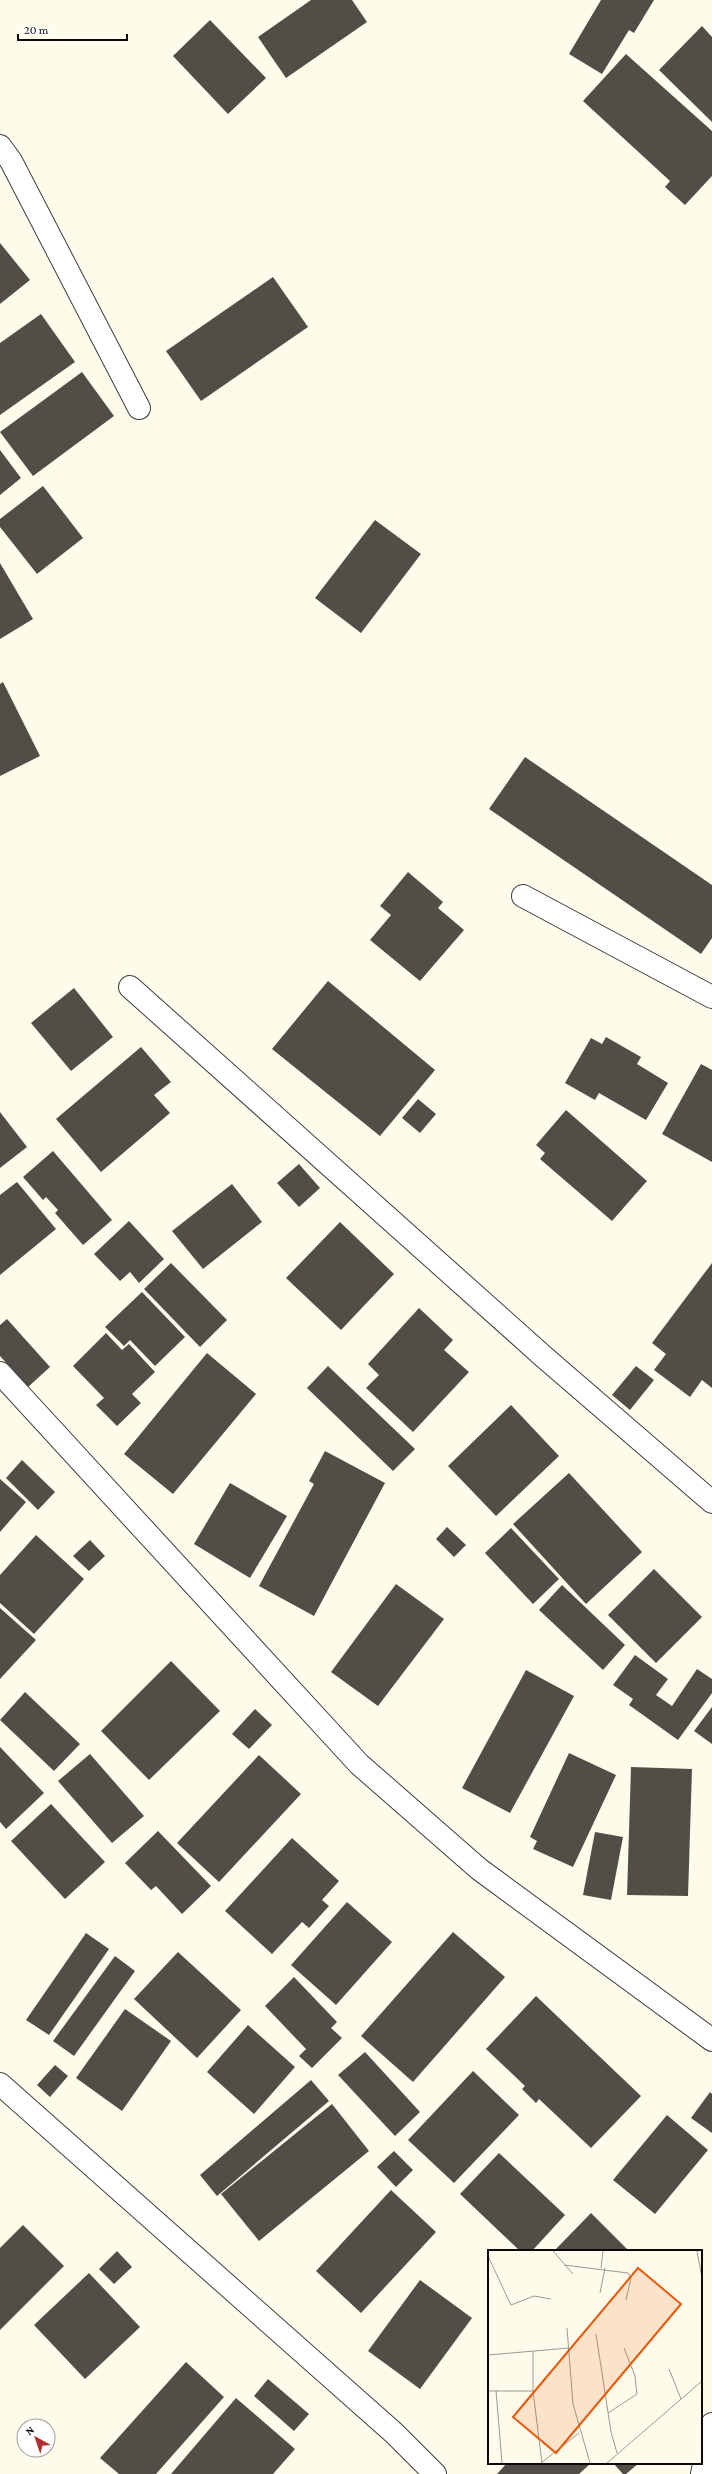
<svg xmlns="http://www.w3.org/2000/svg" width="712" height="2474" font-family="'Crimson Pro',serif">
<rect width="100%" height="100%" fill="#fefbea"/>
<!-- building -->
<g fill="#534d48">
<polygon points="311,0 352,0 367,22 286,78 258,37"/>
<polygon points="601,0 654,0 634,33 629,30 602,74 569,54"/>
<polygon points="210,20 266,78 228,114 173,56"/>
<polygon points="702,26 712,37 712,122 659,70"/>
<polygon points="626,54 712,131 712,176 685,205 665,187 670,181 583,101"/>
<polygon points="0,243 30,280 0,304"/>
<polygon points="273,277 308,327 201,401 166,351"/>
<polygon points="41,314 75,362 0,415 0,343"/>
<polygon points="82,372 114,416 33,476 0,432"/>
<polygon points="0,450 21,478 0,495"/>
<polygon points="43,486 83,538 37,574 0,527 0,519"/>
<polygon points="375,520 421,554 361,633 315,598"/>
<polygon points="0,563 33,619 0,639"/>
<polygon points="3,682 40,756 0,776 0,684"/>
<polygon points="525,757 712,885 712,938 701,954 489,809"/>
<polygon points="408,872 443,902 438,908 464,930 420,981 370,940 391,915 380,906"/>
<polygon points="328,981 435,1070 380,1136 272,1049"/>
<polygon points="74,988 113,1037 71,1071 31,1023"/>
<polygon points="606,1037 641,1057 637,1064 668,1083 646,1120 599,1093 595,1100 565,1083 591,1038 602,1044"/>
<polygon points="141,1047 171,1082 154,1095 170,1113 101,1172 56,1119"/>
<polygon points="701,1064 712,1070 712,1162 662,1134"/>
<polygon points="418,1099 436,1114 420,1133 402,1118"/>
<polygon points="566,1110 647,1181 612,1221 540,1159 545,1153 536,1145"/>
<polygon points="0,1112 27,1147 0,1168"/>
<polygon points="53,1151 112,1220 83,1245 55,1213 58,1210 46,1197 43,1200 23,1177"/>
<polygon points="299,1164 320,1188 299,1207 277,1183"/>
<polygon points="17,1182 56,1229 0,1275 0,1195"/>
<polygon points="232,1184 262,1222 203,1269 172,1231"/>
<polygon points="129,1221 164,1259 139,1283 130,1272 120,1281 94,1254"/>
<polygon points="340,1222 394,1274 341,1330 286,1278"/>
<polygon points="171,1263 227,1320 200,1347 144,1289"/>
<polygon points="712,1263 712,1388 702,1380 690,1397 654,1370 666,1354 652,1343"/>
<polygon points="142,1292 185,1337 155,1366 130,1340 124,1346 105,1327"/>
<polygon points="419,1308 453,1340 444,1350 469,1372 413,1432 366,1388 379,1375 368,1364"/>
<polygon points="7,1319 50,1367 28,1387 0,1356 0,1325"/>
<polygon points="106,1333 122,1350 129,1344 155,1372 132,1394 141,1403 117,1426 96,1405 104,1398 73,1366"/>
<polygon points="207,1353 256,1394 173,1494 124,1454"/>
<polygon points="328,1366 415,1449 393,1471 307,1388"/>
<polygon points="636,1366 654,1380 630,1410 612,1395"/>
<polygon points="511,1405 559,1456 496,1516 448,1466"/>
<polygon points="325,1451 385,1483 314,1616 259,1586 314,1484 309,1481"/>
<polygon points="22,1460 55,1492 38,1510 6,1478"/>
<polygon points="569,1473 642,1552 586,1604 513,1524"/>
<polygon points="0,1479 26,1502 0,1532"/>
<polygon points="230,1483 287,1516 250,1578 194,1544"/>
<polygon points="447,1527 466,1545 454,1557 436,1539"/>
<polygon points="511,1528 559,1579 533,1604 485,1553"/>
<polygon points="36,1535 84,1579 34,1634 0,1603 0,1575"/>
<polygon points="90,1540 105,1556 89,1571 73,1556"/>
<polygon points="654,1569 702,1617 656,1663 608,1615"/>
<polygon points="396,1584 444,1619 378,1706 331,1672"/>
<polygon points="562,1585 625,1645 603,1670 539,1610"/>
<polygon points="0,1608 36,1640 0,1679"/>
<polygon points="635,1655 668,1679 656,1695 672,1706 697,1669 712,1679 712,1693 678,1740 629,1705 633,1699 613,1685"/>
<polygon points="171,1661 220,1711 149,1780 101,1731"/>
<polygon points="526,1670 574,1696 510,1813 462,1788"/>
<polygon points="25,1692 80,1744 54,1771 0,1720"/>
<polygon points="712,1707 712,1744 694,1731"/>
<polygon points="255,1709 272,1725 249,1749 232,1734"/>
<polygon points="0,1747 44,1793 6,1829 0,1822"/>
<polygon points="569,1753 616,1775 573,1867 533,1849 537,1841 530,1837"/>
<polygon points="90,1754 144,1816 112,1843 58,1781"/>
<polygon points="259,1755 301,1794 219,1882 177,1843"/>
<polygon points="631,1767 692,1769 688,1896 627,1895"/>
<polygon points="51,1804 105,1862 65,1899 11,1841"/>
<polygon points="158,1831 211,1886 182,1914 156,1886 151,1890 125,1863"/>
<polygon points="595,1832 623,1837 611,1900 583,1895"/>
<polygon points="292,1838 339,1881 322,1900 329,1906 309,1928 302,1922 272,1954 225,1911"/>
<polygon points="347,1902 392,1942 336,2005 291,1965"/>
<polygon points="453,1932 505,1977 413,2082 361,2036"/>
<polygon points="86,1933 109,1949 49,2035 26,2020"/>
<polygon points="178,1952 241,2010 197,2058 134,1999"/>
<polygon points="115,1956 135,1971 74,2056 53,2041"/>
<polygon points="294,1977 337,2022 331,2028 342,2038 312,2068 299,2056 306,2049 265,2006"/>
<polygon points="536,1996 641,2096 591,2148 539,2099 536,2103 522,2089 525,2086 486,2049"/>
<polygon points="125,2009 171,2041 122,2111 76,2078"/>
<polygon points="248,2025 295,2067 254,2114 207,2072"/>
<polygon points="365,2052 420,2112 395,2136 338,2075"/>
<polygon points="55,2065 68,2076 50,2097 37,2085"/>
<polygon points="473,2071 519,2115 454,2183 408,2140"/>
<polygon points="311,2080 329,2101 217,2196 200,2175"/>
<polygon points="710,2092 712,2094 712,2133 691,2118"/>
<polygon points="332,2104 369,2151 259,2241 221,2194"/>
<polygon points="667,2115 708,2150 655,2214 613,2180"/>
<polygon points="394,2151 413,2170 396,2187 377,2167"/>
<polygon points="499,2153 565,2215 532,2251 520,2251 460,2194"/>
<polygon points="391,2190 436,2232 361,2313 316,2271"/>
<polygon points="591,2213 629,2251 554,2251"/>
<polygon points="23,2225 64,2266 0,2330 0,2248"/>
<polygon points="117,2251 132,2267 114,2284 99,2269"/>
<polygon points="89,2273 140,2327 85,2379 34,2325"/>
<polygon points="420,2280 472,2318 420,2389 368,2351"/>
<polygon points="186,2362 224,2397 156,2474 119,2474 100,2458"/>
<polygon points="268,2379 309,2414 294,2431 254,2396"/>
<polygon points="236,2398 295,2449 273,2474 171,2474"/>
<polygon points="507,2463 586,2463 589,2465 579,2474 497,2474"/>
<polygon points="613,2463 639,2463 626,2474 623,2474"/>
</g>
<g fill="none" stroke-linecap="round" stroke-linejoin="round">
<!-- street casing -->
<g stroke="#3e3e3e" stroke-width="24">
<g id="street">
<polyline points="0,146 11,161 139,408"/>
<polyline points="523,896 712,997"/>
<polyline points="130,987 544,1357 712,1502"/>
<polyline points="0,1373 359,1764 479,1869 712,2040"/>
<polyline points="0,2084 394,2433 435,2474"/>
<polyline points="702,2474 712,2424"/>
</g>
</g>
<!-- street -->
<use href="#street" stroke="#fff" stroke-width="22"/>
</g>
<!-- overview -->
<g transform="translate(488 2250)">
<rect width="214" height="214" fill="#fefbea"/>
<path fill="none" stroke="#9d9b91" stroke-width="1" d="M65,1L85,24M209,1L214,28M0,6L23,55L46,46L63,49M76,15L140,23L143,28L138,50M113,18L115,1M112,43L117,18M79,78L85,154L102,213M108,84L123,182L129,203M45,101V141L54,213M0,105L81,98M181,119L193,149M8,140L14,213M0,141H45M120,163L149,144L147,126L136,98M53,213L91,183M119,213L214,131"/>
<path fill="#e8590c" fill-opacity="0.15" stroke="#e8590c" stroke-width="2" d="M150,18L193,54L68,203L25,167Z"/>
<rect width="214" height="214" fill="none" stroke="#0b0b0b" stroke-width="2"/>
</g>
<!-- north arrow -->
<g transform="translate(36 2438) rotate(320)"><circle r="19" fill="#ffffff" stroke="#9d9d9d"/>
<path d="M0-3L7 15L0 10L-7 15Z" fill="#b02f2e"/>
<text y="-6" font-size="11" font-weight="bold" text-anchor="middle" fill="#0b0b0b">N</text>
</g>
<!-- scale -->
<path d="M18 34v6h109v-6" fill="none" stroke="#0b0b0b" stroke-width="2"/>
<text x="24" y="34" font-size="12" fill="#0b0b0b" stroke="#ffffff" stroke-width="3" paint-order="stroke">20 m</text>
</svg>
